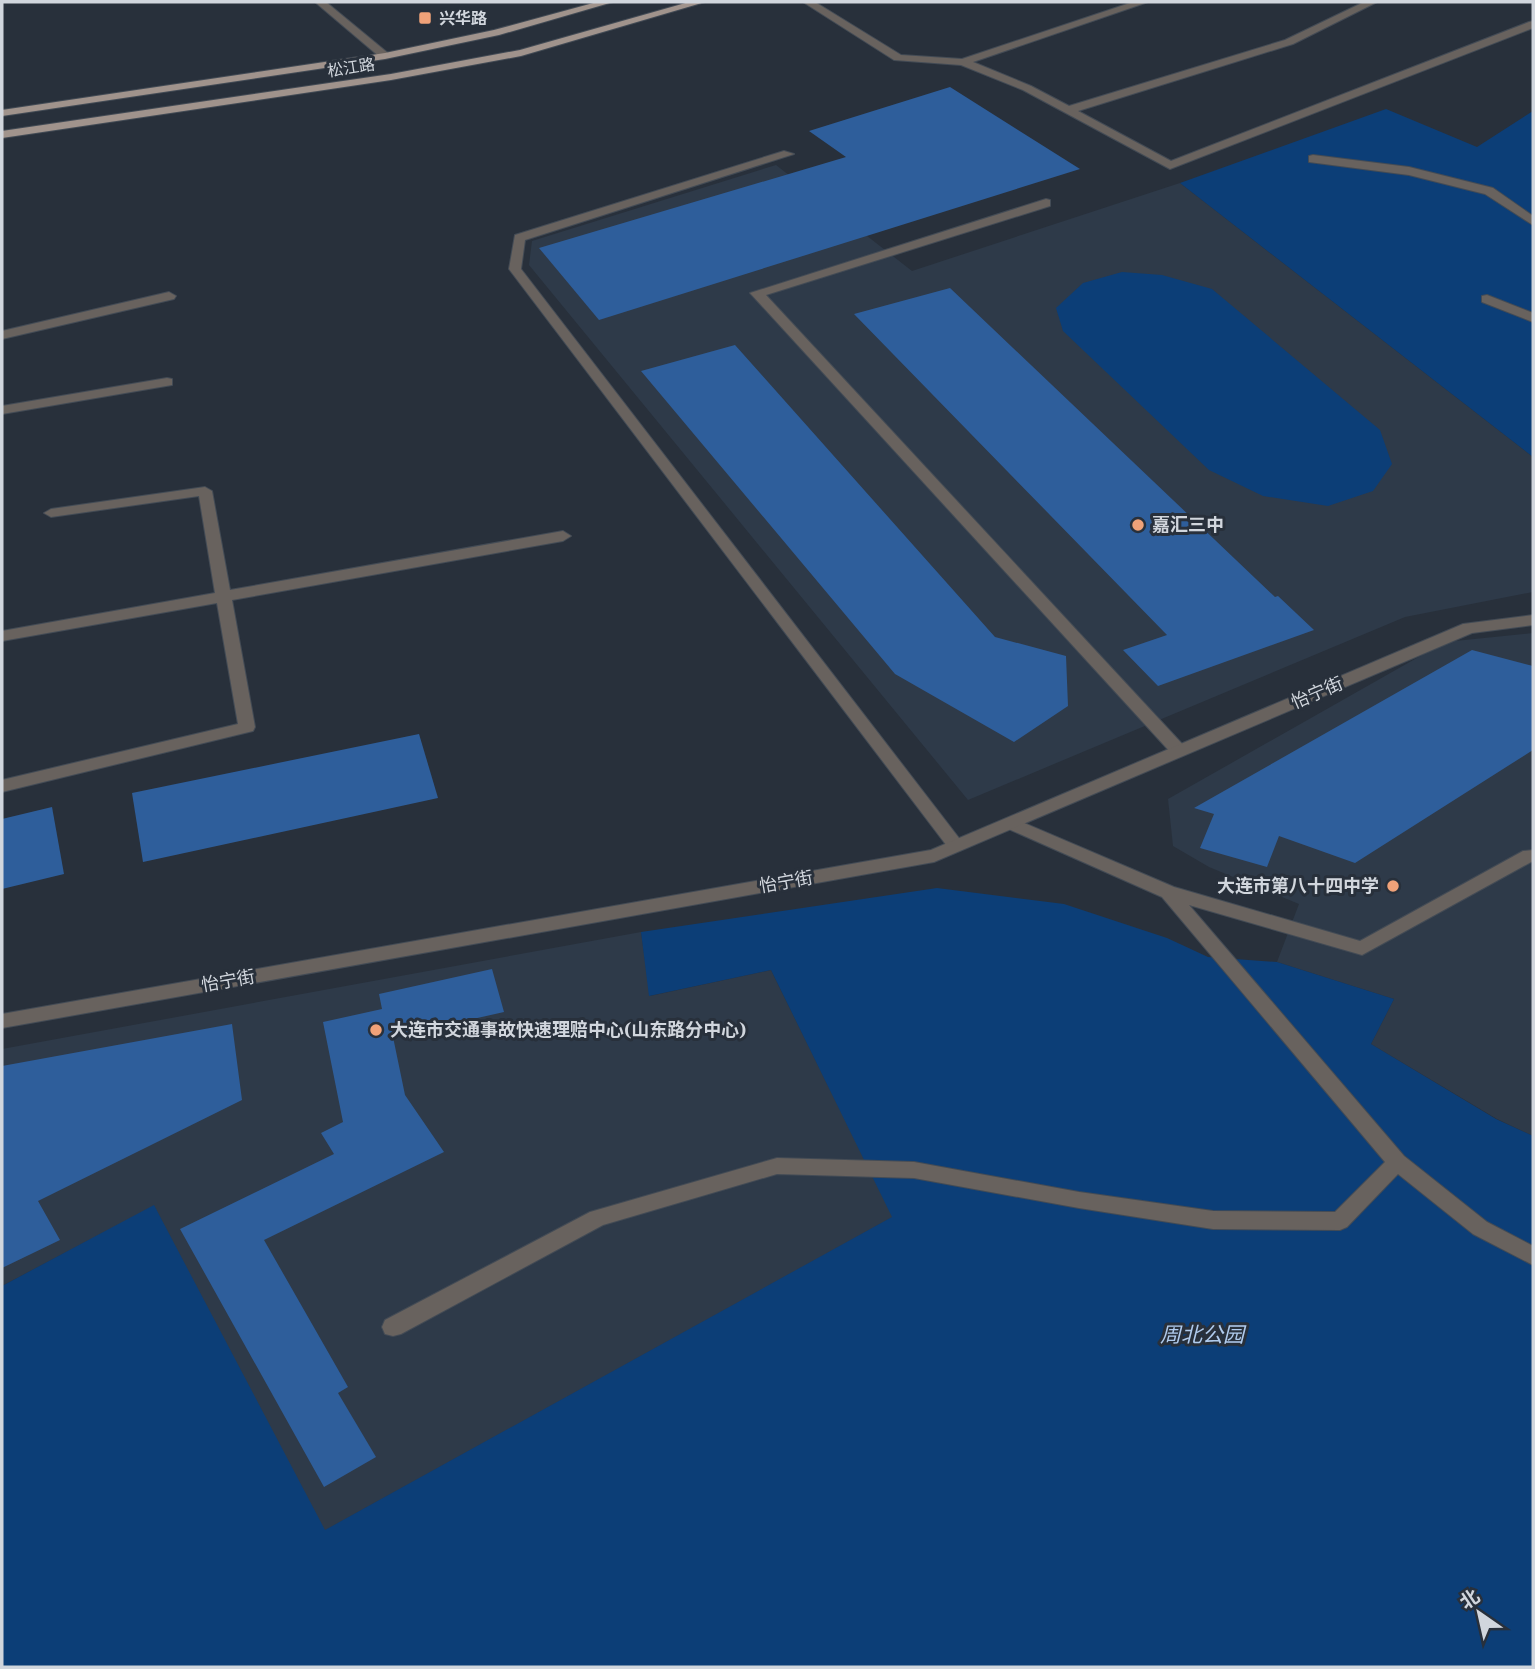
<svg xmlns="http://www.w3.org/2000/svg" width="1535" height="1669" font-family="'Noto Serif','Noto Sans SC',serif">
<rect width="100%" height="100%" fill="#28303b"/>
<!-- built -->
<g fill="#2e3a49">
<polygon points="776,165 912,271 1180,183 1533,457 1533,592 1405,617 968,800 529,265 532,241"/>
<polygon points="1533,633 1533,1136 1497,1119 1371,1044 1394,999 1277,962 1299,904 1209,867 1173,846 1168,799 1445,642"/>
<polygon points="641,932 650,996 771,970 893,1217 324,1531 154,1206 2,1286 2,1049"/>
</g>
<!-- green -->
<g fill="#0c3e77">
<polygon points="1386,109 1477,147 1533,111 1533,457 1180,183"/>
<polygon points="1122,272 1162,275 1212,289 1380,430 1392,464 1373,491 1328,506 1263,496 1209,470 1063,331 1056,308 1083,283"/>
<polygon points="937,888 1064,904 1167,938 1208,957 1277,962 1394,999 1371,1044 1496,1119 1533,1136 1533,1667 2,1667 2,1286 154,1205 325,1530 892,1217 771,970 649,996 641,932"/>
</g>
<!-- building -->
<g fill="#2e5e9b">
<polygon points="950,87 1080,169 599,320 539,248 846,157 809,131"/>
<polygon points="950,288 1275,597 1278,596 1314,630 1158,686 1123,650 1167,635 854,314"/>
<polygon points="735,345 995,637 1066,656 1068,706 1014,742 895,674 641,371"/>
<polygon points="1472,650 1533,666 1533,750 1355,863 1279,836 1267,867 1200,848 1214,814 1194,808"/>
<polygon points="419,734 438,798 143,862 132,793"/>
<polygon points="52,807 64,874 2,889 2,819"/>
<polygon points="492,969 504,1012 393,1037 405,1095 444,1152 264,1240 348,1387 338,1393 376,1457 324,1487 180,1229 334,1154 321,1133 343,1122 323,1022 382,1009 379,994"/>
<polygon points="232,1024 242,1100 38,1201 60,1240 2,1268 2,1066"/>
</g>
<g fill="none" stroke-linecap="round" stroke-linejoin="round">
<!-- service casing -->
<g stroke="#434b55" stroke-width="2">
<g id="service">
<polygon points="803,2 815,2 901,55 962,59 1133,2 1148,2 973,62 1031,86 1069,106 1285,40 1364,2 1377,2 1293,44 1078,111 1171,161 1529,22 1533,21 1533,28 1170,169 1023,90 961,65 894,60"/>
<polygon points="1313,155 1409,167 1493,188 1533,216 1533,225 1485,194 1409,175 1309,162 1309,156"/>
<polygon points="1046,199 1050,200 1050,206 766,295 1185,747 1187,751 1185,755 1173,755 750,293"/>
<polygon points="1487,295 1533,313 1533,322 1482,302 1482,296"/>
<polygon points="1010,817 1174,887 1360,941 1523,851 1533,850 1533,861 1362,955 1189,905 1404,1156 1487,1222 1533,1246 1533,1265 1473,1234 1398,1174 1347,1227 1340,1230 1213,1229 1079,1208 914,1178 777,1174 603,1225 401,1334 393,1336 385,1334 382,1327 385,1320 590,1212 777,1158 914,1162 1079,1192 1213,1211 1335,1212 1385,1162 1162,897 1004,827 1001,823"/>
</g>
</g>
<!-- minor casing -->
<g stroke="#434b55" stroke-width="2">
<g id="minor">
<polygon points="315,2 326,2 389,54 389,58 381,58"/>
<polygon points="784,151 794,154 525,240 521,269 962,842 965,846 962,850 950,850 509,269 515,235"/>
<polygon points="169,292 176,296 174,299 2,339 2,331"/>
<polygon points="167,378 172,379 172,385 2,414 2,406"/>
<polygon points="205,487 212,491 230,590 563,531 571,536 563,541 232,600 255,727 253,731 2,792 2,780 238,724 217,603 2,641 2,631 215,593 199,496 51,517 44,513 51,509"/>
</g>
</g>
<!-- tertiary casing -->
<g stroke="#434b55" stroke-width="2">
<polygon id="tertiary" points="1533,615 1533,625 1472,633 934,862 2,1028 2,1014 931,850 1463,624"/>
</g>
<!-- primary casing -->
<g stroke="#434b55" stroke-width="2">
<g id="primary">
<polygon points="597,2 613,2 499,35 385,59 2,116 2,110 385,53 494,30"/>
<polygon points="689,2 705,2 521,56 391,80 2,138 2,131 391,74 520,50"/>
</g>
</g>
<!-- service -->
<use href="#service" fill="#68625e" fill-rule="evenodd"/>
<!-- minor -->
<use href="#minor" fill="#68625e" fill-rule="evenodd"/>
<!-- tertiary -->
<use href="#tertiary" fill="#68625e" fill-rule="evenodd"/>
<!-- primary -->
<use href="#primary" fill="#a0938c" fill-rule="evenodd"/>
</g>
<!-- markers -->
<g fill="#f0a279" stroke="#28303b" stroke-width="2.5">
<rect x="418" y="11" width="14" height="14" rx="3.5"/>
<circle cx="1138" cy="525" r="7"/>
<circle cx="1393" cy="886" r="7"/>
<circle cx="376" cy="1030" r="7"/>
</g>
<g text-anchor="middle" stroke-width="6" stroke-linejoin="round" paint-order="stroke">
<!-- far-poi labels -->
<g font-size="16" font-weight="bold" fill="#d1d6dd" stroke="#28303b" text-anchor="start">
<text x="439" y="24">兴华路</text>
</g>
<!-- far-street labels -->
<g font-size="16" fill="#d1d6dd" stroke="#28303b">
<text transform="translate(351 67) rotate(-9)" y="6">松江路</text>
</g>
<!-- poi labels -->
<g font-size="18" font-weight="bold" fill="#d1d6dd" stroke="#28303b" text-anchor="start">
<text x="1152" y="531">嘉汇三中</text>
<text x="1379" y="892" text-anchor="end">大连市第八十四中学</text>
<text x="390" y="1036">大连市交通事故快速理赔中心(山东路分中心)</text>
</g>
<!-- street labels -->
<g font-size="18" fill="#d1d6dd" stroke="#28303b">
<text transform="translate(1317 693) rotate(-23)" y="6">怡宁街</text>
<text transform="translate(786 882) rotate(-10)" y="6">怡宁街</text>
<text transform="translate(228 981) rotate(-10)" y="6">怡宁街</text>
</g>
<!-- near-park labels -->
<g font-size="21" font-style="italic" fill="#b0cbed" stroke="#28303b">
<text x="1202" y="1342">周北公园</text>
</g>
</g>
<!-- border -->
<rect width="1535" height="1669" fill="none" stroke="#d1d6dd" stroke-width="7"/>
<!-- north arrow -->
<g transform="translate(1479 1613) rotate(326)" stroke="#28303b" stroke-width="5" paint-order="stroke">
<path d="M0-5L12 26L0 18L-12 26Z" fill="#d1d6dd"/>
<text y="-10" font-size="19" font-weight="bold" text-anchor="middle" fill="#d1d6dd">北</text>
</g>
</svg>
